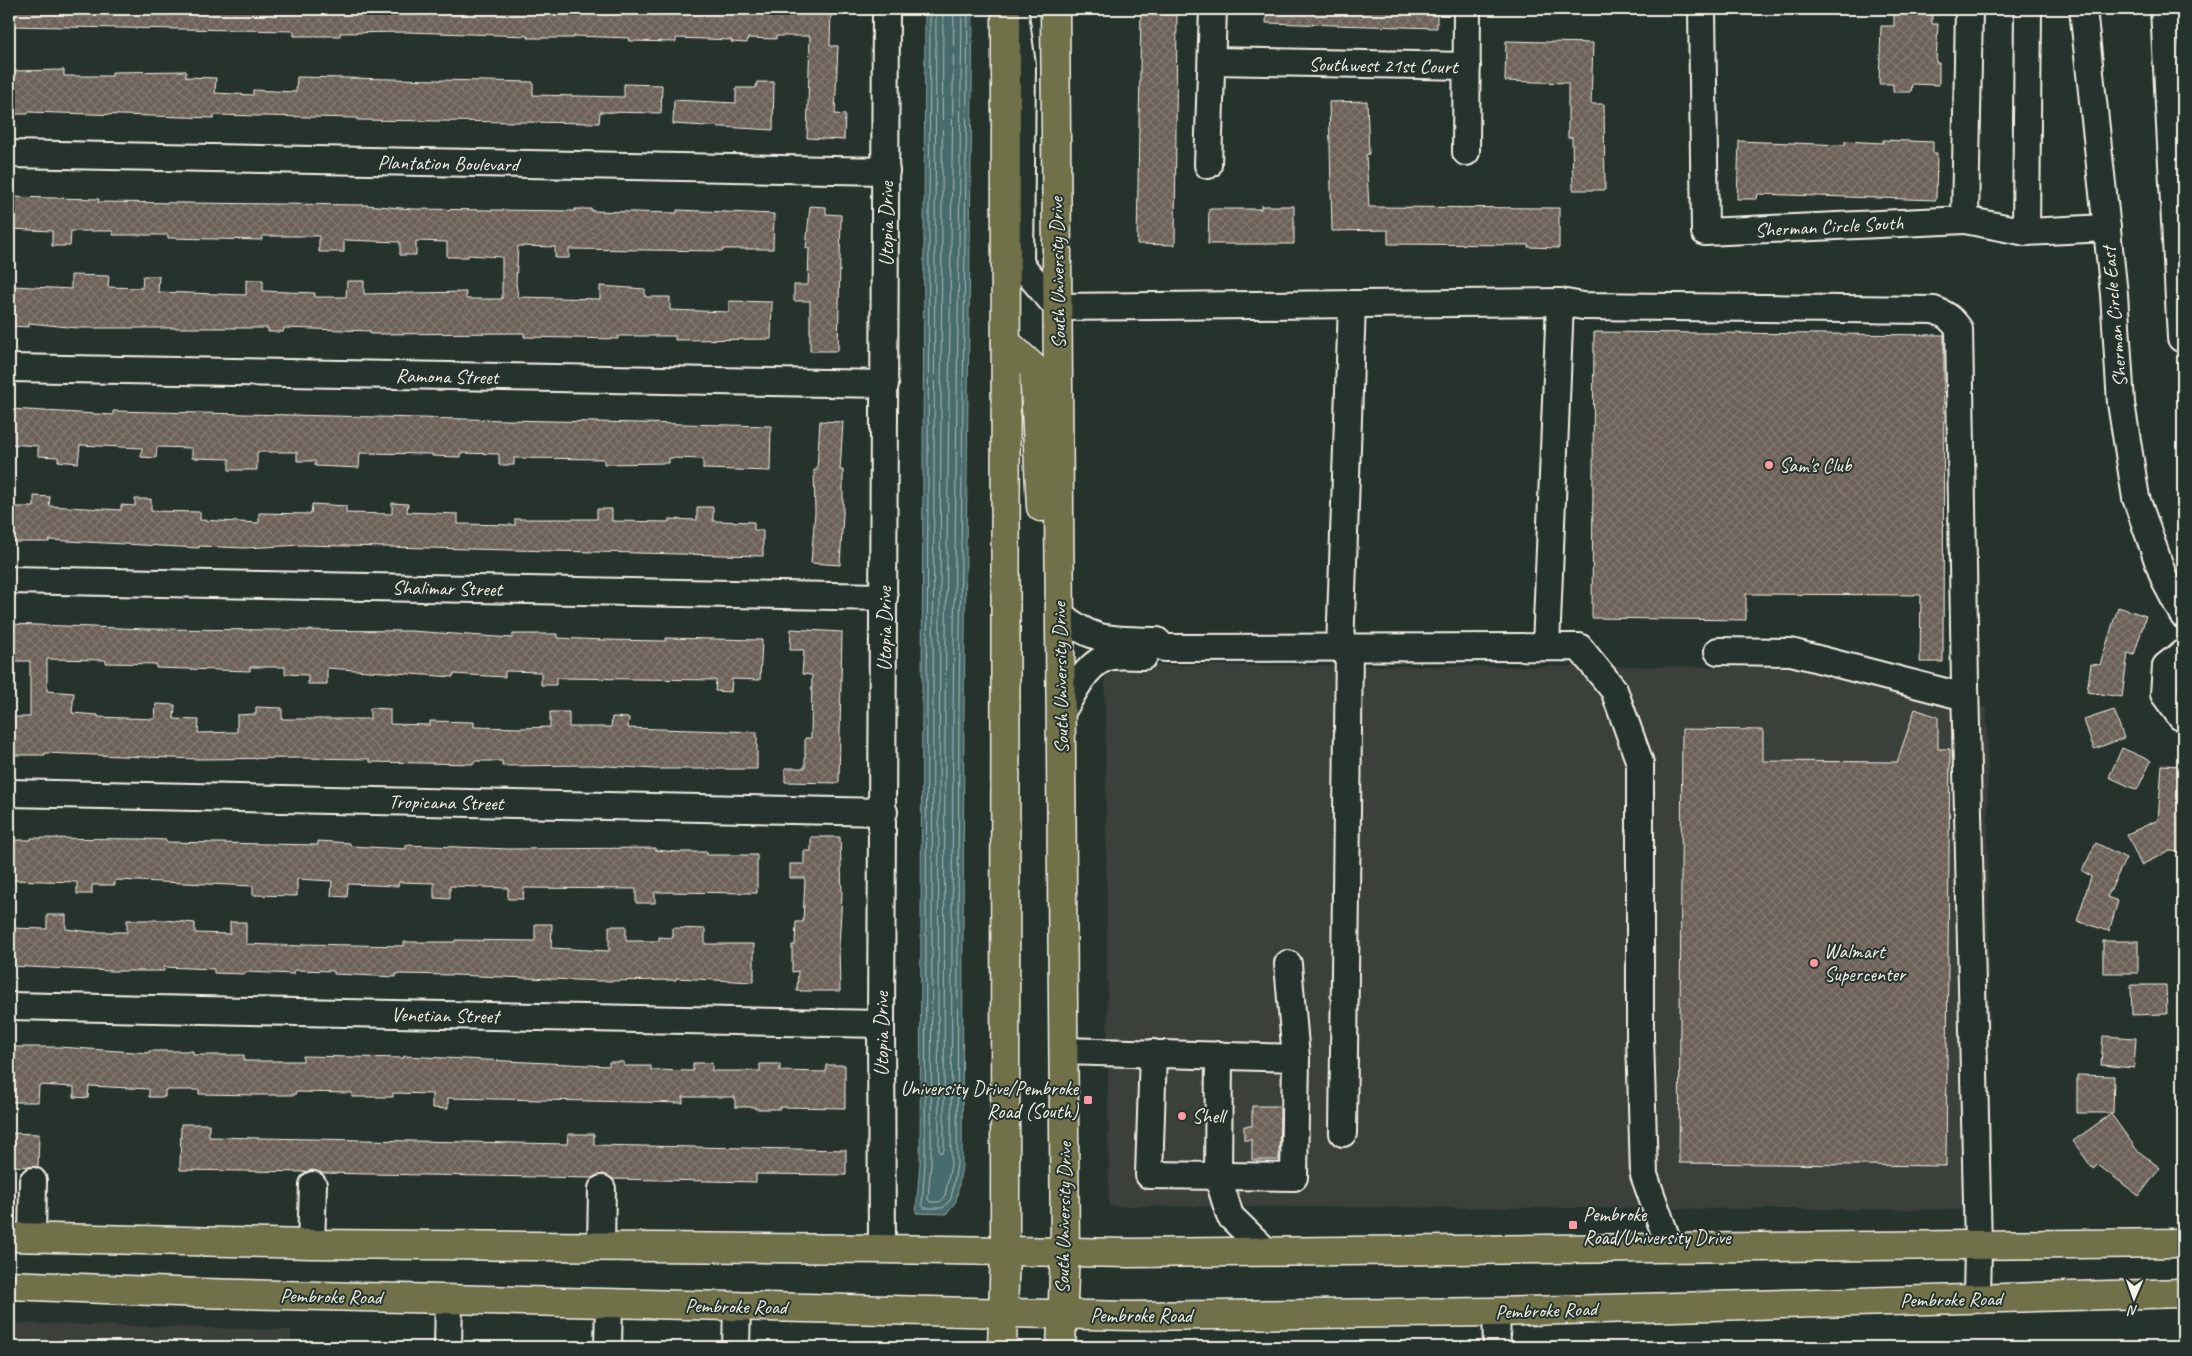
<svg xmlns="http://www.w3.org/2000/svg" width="2192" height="1356" font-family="Caveat,sans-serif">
<defs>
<pattern id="building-cross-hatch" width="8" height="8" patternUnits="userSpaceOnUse" patternTransform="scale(1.25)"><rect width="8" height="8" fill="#6c6158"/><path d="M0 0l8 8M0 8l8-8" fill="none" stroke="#827870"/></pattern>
</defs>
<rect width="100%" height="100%" fill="#26332d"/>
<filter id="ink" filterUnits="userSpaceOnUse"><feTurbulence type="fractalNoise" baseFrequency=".02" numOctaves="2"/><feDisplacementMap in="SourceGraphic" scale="10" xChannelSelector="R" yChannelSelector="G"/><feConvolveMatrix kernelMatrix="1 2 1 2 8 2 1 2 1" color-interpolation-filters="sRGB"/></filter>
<g filter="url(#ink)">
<!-- built -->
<g fill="#3b413a">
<polygon points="1105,665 1799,667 1987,708 1991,1210 1109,1206"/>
<polygon points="9,1323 291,1330 291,1347 9,1347"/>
</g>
<!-- water -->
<polygon fill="#476b6c" stroke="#8ca19e" points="925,9 973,9 964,710 962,1166 956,1201 947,1214 916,1213 920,1162"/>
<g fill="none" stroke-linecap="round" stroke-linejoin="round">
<!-- shore -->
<g stroke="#afbbb6" stroke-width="1">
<polyline points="930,9 925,1162 922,1205 924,1208 943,1208 951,1199 957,1165 959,710 968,9"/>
<polyline points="936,9 931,1162 928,1199 930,1202 940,1202 945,1196 951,1164 953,710 962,9"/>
<polyline points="943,9 938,1009 939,1150 941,1153 944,1150 945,710 954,9"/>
</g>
</g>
<!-- building -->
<g fill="url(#building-cross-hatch)" stroke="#f4f1e8">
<polygon points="9,9 625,9 625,11 662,12 662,9 831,9 830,46 838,46 835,114 845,115 844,140 807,138 810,36 776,36 776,39 748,38 747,43 731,42 732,40 676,38 676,42 629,41 630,38 574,36 574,38 528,38 528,36 408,32 340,33 340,36 294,36 294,31 9,26"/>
<polygon points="1141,9 1177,9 1175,245 1137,244"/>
<polygon points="1267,9 1437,9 1437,28 1266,23"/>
<polygon points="1894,9 1932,9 1932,24 1938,24 1936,63 1939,63 1939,85 1912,84 1911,92 1893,92 1893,84 1879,84 1881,26 1894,26"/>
<polygon points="1506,41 1593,43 1591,104 1604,104 1605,190 1573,190 1572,137 1568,138 1568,83 1505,81"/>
<polygon points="64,70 64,76 112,76 112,72 186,71 186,77 216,78 215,93 253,95 253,90 296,92 297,77 533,82 533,95 624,97 624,84 662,85 661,113 600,112 599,123 357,120 357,118 214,115 214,118 28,112 28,114 13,114 13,109 9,109 9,71"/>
<polygon points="757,82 774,82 773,130 673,124 674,100 736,103 736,88 756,88"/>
<polygon points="1367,101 1369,154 1366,155 1369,207 1559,208 1559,248 1528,247 1529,245 1388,244 1388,230 1332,231 1329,102"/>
<polygon points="1883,140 1933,142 1933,153 1937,153 1936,200 1758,194 1757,199 1737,199 1739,141 1845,145 1845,141 1883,143"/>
<polygon points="9,197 99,199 98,202 366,205 412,209 575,211 575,209 592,209 592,211 677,213 677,210 774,214 773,249 723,249 723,251 569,249 569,258 555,258 555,247 518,246 516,283 518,297 600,299 600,286 645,289 645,297 670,297 670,310 729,312 729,301 772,302 771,339 675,340 675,336 618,336 618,339 524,337 524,333 370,334 370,331 284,328 283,332 268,332 268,328 78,328 29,323 29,327 10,326 13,286 71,289 71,275 109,276 108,287 142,288 143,276 159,276 158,292 246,295 246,280 263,280 263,291 315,293 315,297 346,297 347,281 364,281 364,294 466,292 466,299 502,299 502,257 468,255 468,257 447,257 447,242 416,241 416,255 400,255 400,242 344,240 344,252 319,252 319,236 262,236 262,240 168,238 168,235 113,235 113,231 71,231 70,246 52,246 52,231 9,229"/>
<polygon points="810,206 826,207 826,214 841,215 838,351 810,351 810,301 794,301 794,285 808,285 809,248 806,248"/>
<polygon points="1261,206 1294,206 1294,244 1208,244 1209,209 1261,209"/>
<polygon points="1594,332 1944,335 1943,662 1920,662 1921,595 1746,594 1746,620 1592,618"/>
<polygon points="11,409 113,415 113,411 771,426 770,471 703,469 703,459 669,458 669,463 604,464 604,459 514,458 514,465 499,465 499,454 460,453 460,457 432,456 432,454 360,453 359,468 315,466 315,461 297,461 297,452 257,452 257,470 229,470 229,459 192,458 192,448 157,447 156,458 141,457 142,448 80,445 78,463 58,461 58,457 38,456 38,446 9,444"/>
<polygon points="820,421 843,422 840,470 843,470 843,514 840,565 811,563 815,512 814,470 817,470"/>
<polygon points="34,496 50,497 49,506 121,510 121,505 135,506 135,499 151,499 151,511 200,512 200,520 259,523 259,513 311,514 312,504 346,506 346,513 392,514 392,503 408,504 407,512 458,514 458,524 515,525 515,519 597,519 597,509 612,509 612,521 669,522 669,519 697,520 697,507 713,507 713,521 754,522 754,530 763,530 763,556 302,545 244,548 199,546 199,548 49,540 49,542 9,542 9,507 34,507"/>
<polygon points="2118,607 2146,616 2134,655 2128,653 2122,697 2087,692 2091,664 2100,665"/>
<polygon points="9,624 148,629 411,631 512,638 513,634 557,634 557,638 605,640 666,641 666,638 762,640 760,680 732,679 731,692 715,691 716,680 556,678 556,685 541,685 541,672 505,671 505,677 453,674 453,677 327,668 327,684 308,684 308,675 285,674 285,667 250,667 250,671 156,668 156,664 106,663 106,660 47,659 47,691 74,693 72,713 98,715 98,717 155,719 156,704 175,705 174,719 199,720 198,733 237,732 237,715 256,714 256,707 282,708 282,719 370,719 370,708 390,709 390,724 430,725 430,721 474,722 474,727 522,728 550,727 550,712 569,712 569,727 611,727 612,717 629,718 628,728 757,732 757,769 655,769 593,765 502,766 502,761 474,761 474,764 370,762 370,759 301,758 197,759 45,753 45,755 9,755 9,717 30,717 30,661 9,661"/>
<polygon points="791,629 842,632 839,783 785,782 785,768 805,768 805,738 811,738 812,675 802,674 804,650 790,650"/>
<polygon points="1915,709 1938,717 1938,749 1950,749 1946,1166 1679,1163 1682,729 1763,730 1763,761 1897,762"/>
<polygon points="2114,710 2124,738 2094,749 2084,720"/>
<polygon points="2122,748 2151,761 2137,790 2109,777"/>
<polygon points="2162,765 2183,766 2183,852 2170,851 2141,865 2127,834 2158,820"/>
<polygon points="811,837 840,837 842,895 839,946 840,991 797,991 798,971 792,972 792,945 795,945 796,922 803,922 805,878 790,878 790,864 804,864 804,851 811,851"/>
<polygon points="31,838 145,839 166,840 166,842 318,845 318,841 350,843 350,846 406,849 406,845 509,849 655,848 655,850 677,852 707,852 707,855 757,855 757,893 655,892 655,903 636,903 636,889 524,888 523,899 508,899 508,888 450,886 450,899 434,898 434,883 399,882 398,886 348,884 347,897 331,896 332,881 297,879 297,896 253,895 253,886 115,880 115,885 92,885 92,894 77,894 77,882 9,880 9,840 31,840"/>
<polygon points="2096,843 2126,858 2107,897 2118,901 2109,931 2077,921 2091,876 2082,871"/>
<polygon points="47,915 66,915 66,929 92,932 127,932 127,920 164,920 195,923 195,933 230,934 230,922 246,922 246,944 302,946 302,944 404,946 404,942 455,942 455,940 535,941 535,924 552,924 551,948 609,951 609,926 626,926 626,941 659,941 659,937 673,938 673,928 705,929 705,944 754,944 754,982 676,978 676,980 600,981 454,975 396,974 396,977 334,974 334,971 294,970 294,974 245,972 245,974 214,973 214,969 164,967 164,971 111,971 9,966 9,928 47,929"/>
<rect x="2103" y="941" width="35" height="32"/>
<polygon points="2131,985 2166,985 2167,1014 2132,1015"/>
<polygon points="2103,1036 2136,1038 2134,1068 2101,1065"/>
<polygon points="9,1047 59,1047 149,1053 149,1051 193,1051 193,1055 244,1055 244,1061 303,1061 303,1056 404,1058 404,1056 609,1066 609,1062 624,1062 624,1066 651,1066 651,1070 693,1071 693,1063 712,1063 712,1071 760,1071 760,1064 780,1064 780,1071 826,1072 826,1065 845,1065 845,1108 780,1107 780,1109 755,1109 755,1107 735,1107 735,1097 683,1097 683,1103 448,1098 448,1109 432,1108 432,1094 393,1093 393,1097 352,1097 352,1093 295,1092 295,1095 257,1095 199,1094 199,1090 165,1090 165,1097 149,1097 149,1089 89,1086 88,1098 74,1097 74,1087 39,1085 38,1102 9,1102"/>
<polygon points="2077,1075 2114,1076 2113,1113 2077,1113"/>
<polygon points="1252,1106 1280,1106 1279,1160 1252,1160 1252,1140 1244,1140 1244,1126 1252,1126"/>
<polygon points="2111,1114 2137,1150 2160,1168 2139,1196 2098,1165 2093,1169 2073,1141"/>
<polygon points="181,1124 209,1124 209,1137 567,1144 568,1134 594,1134 594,1145 846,1150 846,1175 756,1174 756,1182 612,1179 603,1174 592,1178 371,1174 321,1173 313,1170 305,1172 180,1170"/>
<polygon points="9,1133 39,1134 38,1167 9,1166"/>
</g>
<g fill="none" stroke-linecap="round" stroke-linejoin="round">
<!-- minor casing -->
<g stroke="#f4f1e8" stroke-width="30">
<g id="minor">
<polyline points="1702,9 1705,232 1965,220 1969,9"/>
<polyline points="2083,9 2114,294 2121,403 2136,498 2165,581 2183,615"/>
<polyline points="2164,9 2181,338 2183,337"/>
<polyline points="1015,14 1022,65 1020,264 1057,307 1560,302 1546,647"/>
<polyline points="1213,61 1467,66"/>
<polyline points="1466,152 1467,9"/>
<polyline points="9,154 886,171"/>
<polyline points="1208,165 1213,9"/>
<polyline points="1965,220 2026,232 2107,228"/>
<polyline points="2026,232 2028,9"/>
<path d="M1560,302L1583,306L1934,310C1946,314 1952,319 1959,329L1965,683L1978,1246L1977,1298"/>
<polyline points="9,368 885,384"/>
<polyline points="9,580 884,597"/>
<path d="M1060,614C1094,644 1114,639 1157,641L1164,648L1579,647L1614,690L1640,763V1037L1644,1175L1670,1248"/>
<polyline points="1340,649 1352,304"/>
<polyline points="1718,651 1791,652 1965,697"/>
<polyline points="2183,653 2166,666 2164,694 2181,717 2183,717"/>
<path d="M1061,713C1074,693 1086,661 1112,656C1122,655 1134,656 1144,656"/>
<polyline points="9,793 884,812"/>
<polyline points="1288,964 1296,1058"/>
<polyline points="9,1006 881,1024"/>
<polyline points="1064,1051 1296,1058 1294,1177 1149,1175 1153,1053"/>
<polyline points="1219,1055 1218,1177 1230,1216 1267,1252"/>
<polyline points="1343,1133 1349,649"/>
<polyline points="32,1238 33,1181"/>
<polyline points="311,1244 313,1185"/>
<polyline points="601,1246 602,1189"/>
<polyline points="882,1249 881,1024 886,9"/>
<polyline points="1496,1312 1497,1347"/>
<polyline points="448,1347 449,1299"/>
<polyline points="608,1347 609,1303"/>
<polyline points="736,1347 737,1306"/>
</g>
</g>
<!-- major casing -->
<g stroke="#f4f1e8" stroke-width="31">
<g id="major">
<polyline points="1055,9 1065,1252 1061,1347"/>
<polyline points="1006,342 1034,368 1041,507"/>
<polyline points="9,1237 311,1244 882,1249 1129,1253 2183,1243"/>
<polyline points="9,1285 200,1293 1130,1316 1493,1312 2183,1293"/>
<polyline points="1002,1347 1005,1251 1006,9"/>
</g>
</g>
<!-- minor -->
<use href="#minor" stroke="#26332d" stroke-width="26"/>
<!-- major -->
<use href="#major" stroke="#70704a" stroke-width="28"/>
</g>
</g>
<!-- markers -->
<g fill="#ff9aa2" stroke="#26332d" stroke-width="2">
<circle cx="1769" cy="465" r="5"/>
<circle cx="1814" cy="963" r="5"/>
<rect x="1083" y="1095" width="10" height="10" rx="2.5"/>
<circle cx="1182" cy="1116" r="5"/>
<rect x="1568" y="1220" width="10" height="10" rx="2.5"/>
</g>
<g text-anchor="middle" stroke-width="4" stroke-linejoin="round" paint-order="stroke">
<!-- street labels -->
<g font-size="20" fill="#f4f1e8" stroke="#26332d">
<text transform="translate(1383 65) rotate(1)" y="7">Southwest 21st Court</text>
<text transform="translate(448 163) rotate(1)" y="7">Plantation Boulevard</text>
<text transform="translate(886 224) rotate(-90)" y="7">Utopia Drive</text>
<text transform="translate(1829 226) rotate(-3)" y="7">Sherman Circle South</text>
<text transform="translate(1057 273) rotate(-91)" y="7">South University Drive</text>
<text transform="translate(2114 317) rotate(-95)" y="7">Sherman Circle East</text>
<text transform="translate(447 376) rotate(1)" y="7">Ramona Street</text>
<text transform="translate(447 588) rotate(1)" y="7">Shalimar Street</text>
<text transform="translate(884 629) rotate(-90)" y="7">Utopia Drive</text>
<text transform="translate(1060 678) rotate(-91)" y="7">South University Drive</text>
<text transform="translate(446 802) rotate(1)" y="7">Tropicana Street</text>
<text transform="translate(445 1015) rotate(1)" y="7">Venetian Street</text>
<text transform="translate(881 1034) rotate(-90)" y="7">Utopia Drive</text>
<text transform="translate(1063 1218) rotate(-89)" y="7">South University Drive</text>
<text transform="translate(331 1296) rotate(1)" y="7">Pembroke Road</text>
<text transform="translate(1951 1299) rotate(-1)" y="7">Pembroke Road</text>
<text transform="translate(736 1306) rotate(1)" y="7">Pembroke Road</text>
<text transform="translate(1546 1310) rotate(-2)" y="7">Pembroke Road</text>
<text x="1141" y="1322">Pembroke Road</text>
</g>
<!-- poi labels -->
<g font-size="20" fill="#f4f1e8" stroke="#26332d" text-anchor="start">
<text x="1779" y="472">Sam's Club</text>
<text x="1824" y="958">Walmart<tspan x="1824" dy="23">Supercenter</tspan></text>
<text x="1078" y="1095" text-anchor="end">University Drive/Pembroke<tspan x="1078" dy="23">Road (South)</tspan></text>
<text x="1192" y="1123">Shell</text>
<text x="1583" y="1221">Pembroke<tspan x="1583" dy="23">Road/University Drive</tspan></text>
</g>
</g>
<!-- margin -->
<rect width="2192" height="1356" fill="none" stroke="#26332d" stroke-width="30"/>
<rect x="15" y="15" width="2162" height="1326" fill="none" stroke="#f4f1e8" stroke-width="2" filter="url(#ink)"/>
<!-- north arrow -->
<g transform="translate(2134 1298) rotate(182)" stroke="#26332d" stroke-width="4" paint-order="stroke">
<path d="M0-4L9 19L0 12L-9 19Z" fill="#f4f1e8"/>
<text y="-8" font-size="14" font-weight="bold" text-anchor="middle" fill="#f4f1e8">N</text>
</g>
</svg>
